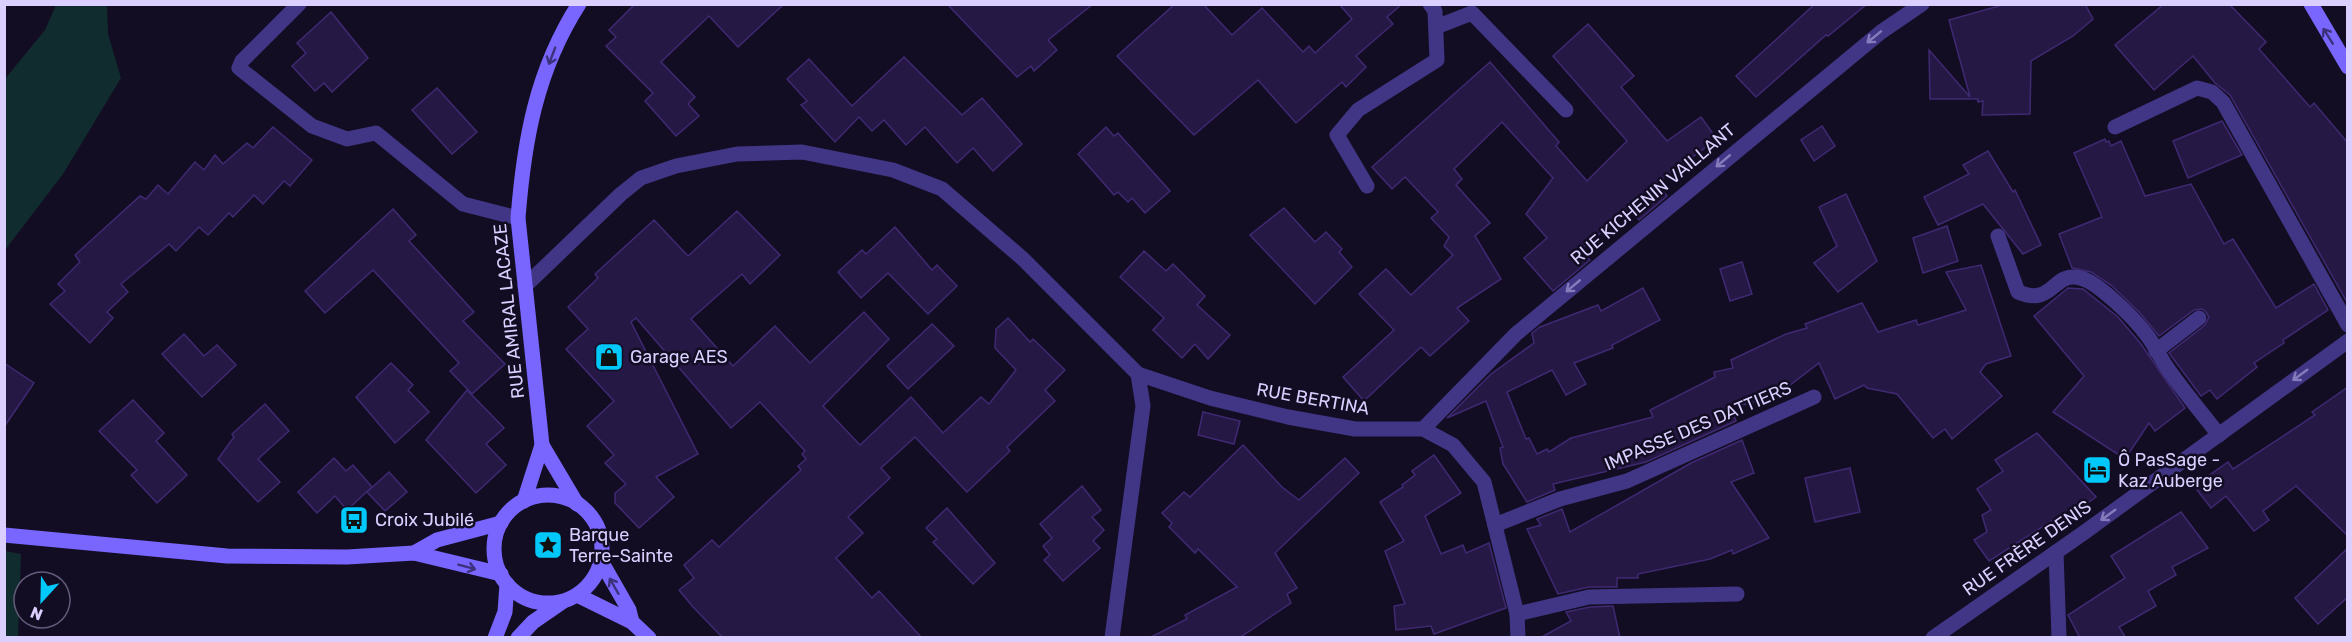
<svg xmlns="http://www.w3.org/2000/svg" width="2352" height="642" font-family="Rubik,sans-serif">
<rect width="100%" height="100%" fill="#130d23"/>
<!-- green -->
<g fill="#102c2e">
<polygon points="56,5 107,5 108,34 121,78 63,174 5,250 5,79 45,30"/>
<polygon points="5,551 21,554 18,637 5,637"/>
</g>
<!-- building -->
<g fill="#261845" stroke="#3f2972" stroke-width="1.5">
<polygon points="635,4 784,4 738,47 709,16 661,62 695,97 688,104 699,116 676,136 645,101 653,93 606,46 616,37 609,30"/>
<polygon points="947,4 1093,4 1048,40 1057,50 1034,71 1031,66 1017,77"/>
<polygon points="1175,4 1203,4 1232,35 1262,8 1303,52 1309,46 1315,53 1352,19 1339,4 1402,4 1387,17 1393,24 1356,56 1366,67 1346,87 1342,82 1296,123 1258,80 1194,135 1117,56"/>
<polygon points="1815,4 1867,4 1828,36 1826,35 1756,97 1736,76"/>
<polygon points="2006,4 2085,4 2093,19 2073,36 2031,61 2030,114 1982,115 1983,101 1978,102 1978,99 1930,99 1929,50 1970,97 1949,20"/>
<polygon points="2164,4 2229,4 2266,42 2259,49 2310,107 2314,103 2348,143 2348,304 2230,95 2215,83 2193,56 2154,90 2115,45"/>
<polygon points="331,12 368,58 332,92 324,83 315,91 292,66 306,53 297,43"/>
<polygon points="1588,24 1634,76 1621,87 1667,141 1701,117 1717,139 1657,183 1667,196 1639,220 1630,209 1581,249 1590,260 1553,291 1524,258 1547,238 1526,214 1553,178 1502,122 1454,169 1462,179 1456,185 1490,223 1475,236 1501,279 1457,308 1469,321 1430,356 1421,347 1364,401 1343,377 1394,330 1359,294 1386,269 1411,295 1453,255 1444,246 1449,237 1431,218 1438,212 1405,177 1392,189 1372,167 1490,62 1559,142 1556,146 1587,181 1627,141 1553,56"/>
<polygon points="904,57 962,115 982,98 1022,144 993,171 973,148 957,163 925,127 906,145 884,120 872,131 859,117 835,142 801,105 807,101 787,79 809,59 852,106"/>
<polygon points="437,88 477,132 452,154 412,110"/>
<polygon points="2222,121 2242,155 2188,178 2173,141"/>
<polygon points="1822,126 1835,146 1814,161 1801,140"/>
<polygon points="273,127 312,160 290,186 284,181 263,204 254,195 233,217 229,213 208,235 199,227 176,251 169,244 121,284 128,292 107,312 113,318 90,343 50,304 65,291 58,284 80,262 75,255 140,196 146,199 158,185 168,194 195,162 204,170 215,155 223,164 247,143 253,148"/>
<polygon points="1106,127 1114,136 1118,133 1170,191 1145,213 1132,198 1128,202 1118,192 1114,195 1078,154"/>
<polygon points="2105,139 2106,142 2109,141 2111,146 2121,141 2145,196 2191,184 2224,244 2233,239 2276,308 2314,284 2328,310 2283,340 2284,343 2254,363 2257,367 2217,399 2210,390 2201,396 2169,353 2205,325 2209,317 2206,312 2202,309 2194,310 2159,336 2140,313 2111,285 2091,272 2072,268 2059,234 2102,217 2074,153"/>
<polygon points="1988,151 2013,192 2015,190 2041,245 2023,254 1983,204 1938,225 1924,197 1969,174 1963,165"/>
<polygon points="1846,194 1877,261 1838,292 1814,263 1837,246 1819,207"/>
<polygon points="1284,208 1315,242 1326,232 1342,249 1339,252 1352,267 1315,304 1250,235"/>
<polygon points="393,209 416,235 409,241 474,312 463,321 505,364 472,394 450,371 459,363 373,270 325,313 305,291"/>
<polygon points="737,211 780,255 750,284 742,274 691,319 733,366 775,326 810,363 864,312 889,339 823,406 860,445 911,397 943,433 981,397 989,404 1016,370 995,348 996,329 1008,318 1030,342 1033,339 1065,370 1045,390 1055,401 1007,447 1010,451 967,492 915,437 881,468 890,478 848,517 863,533 836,558 872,598 879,591 922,638 723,638 693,607 679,590 694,578 684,565 712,540 719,547 801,470 798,466 806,459 802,454 805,451 760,402 731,428 636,318 631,322 698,454 656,477 674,497 639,528 615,503 615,493 626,484 605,463 614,455 587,426 614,401 566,349 588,329 568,307 598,278 595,274 654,220 688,256"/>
<polygon points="1947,226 1958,261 1923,273 1913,238"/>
<polygon points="895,227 932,270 937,265 957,286 928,314 888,273 861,298 838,272 862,250 866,254"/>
<polygon points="1144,251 1166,271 1173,264 1205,296 1197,305 1230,335 1208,359 1195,344 1182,358 1153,330 1164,318 1120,277"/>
<polygon points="1742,262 1752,294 1730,301 1720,269"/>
<polygon points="1981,265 2011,356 1986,364 1980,372 2002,396 1952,439 1945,429 1933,438 1897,394 1867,388 1864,385 1835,399 1819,363 1772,399 1731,407 1736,421 1646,462 1553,484 1555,490 1527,502 1503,464 1500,448 1503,447 1486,401 1447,418 1491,374 1534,343 1532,333 1540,327 1598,305 1601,311 1643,288 1660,320 1612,345 1613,348 1574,363 1586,384 1566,395 1552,370 1507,392 1526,439 1529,438 1537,454 1547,449 1549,452 1571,438 1653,417 1650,410 1715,377 1714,372 1733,368 1731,360 1786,334 1807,328 1805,324 1862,303 1878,332 1916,320 1918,325 1966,310 1946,272"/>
<polygon points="2068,288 2083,289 2118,317 2141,344 2185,408 2155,431 2149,423 2125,459 2053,412 2084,376 2034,316"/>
<polygon points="932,324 954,346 908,389 887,366"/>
<polygon points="184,334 204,356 217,345 236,365 202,397 162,354"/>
<polygon points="4,363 34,383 4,427"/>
<polygon points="391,363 413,385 408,390 429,412 395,443 356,397"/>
<polygon points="2348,387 2348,536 2296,486 2263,511 2269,520 2254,531 2226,496 2211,508 2194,486 2228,462 2233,469 2315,415 2312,412"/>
<polygon points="467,390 504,428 486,444 506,465 476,493 426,440"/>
<polygon points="133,400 164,433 156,441 187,475 157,503 131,475 137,470 99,431"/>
<polygon points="265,404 289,431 258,459 280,482 258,502 218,459 234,437 232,434"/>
<polygon points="1203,412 1240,421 1234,444 1198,435"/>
<polygon points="2037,433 2096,497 2062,521 2059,516 1989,561 1974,540 1987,532 1982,515 1991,510 1977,489 2003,471 1995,460"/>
<polygon points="1742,440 1754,473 1731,482 1769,538 1733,554 1732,550 1710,559 1638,574 1638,578 1617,578 1617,587 1589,587 1558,594 1527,529 1541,525 1537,519 1562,509 1570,532 1691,463"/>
<polygon points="1243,445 1282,487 1299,500 1345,458 1359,473 1275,553 1297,588 1287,594 1291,603 1239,638 1149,638 1187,619 1185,615 1237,587 1198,549 1195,553 1169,527 1172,523 1162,513 1184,492 1190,497"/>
<polygon points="1434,455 1461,493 1425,516 1441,554 1463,545 1466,553 1489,543 1506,608 1434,634 1431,626 1396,630 1394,606 1405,604 1385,551 1404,541 1380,502 1403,487 1402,485 1415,475 1412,471"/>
<polygon points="334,458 346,471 353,465 372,487 347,510 335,496 317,513 298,492"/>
<polygon points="1850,468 1860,512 1815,522 1805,478"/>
<polygon points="389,472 407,492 385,511 367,492"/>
<polygon points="1082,486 1101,510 1092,517 1104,530 1093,541 1100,548 1063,581 1044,560 1050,555 1043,546 1052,538 1040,524"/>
<polygon points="947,508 995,563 973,584 933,542 937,539 926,528"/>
<polygon points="2181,512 2208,548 2172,567 2176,575 2148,591 2156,606 2119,627 2126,638 2080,638 2068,615 2125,578 2111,556"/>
<polygon points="2348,548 2348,597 2318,624 2295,598"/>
<polygon points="1613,606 1620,638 1540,638 1571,621 1566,612 1590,607"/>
</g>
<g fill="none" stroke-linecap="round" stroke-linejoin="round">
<!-- street -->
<g stroke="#413685" stroke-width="15">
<polyline points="299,4 242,61 239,68 312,126 347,139 376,133 463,204 518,218"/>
<polyline points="1436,27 1472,13 1566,110"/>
<polyline points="2115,127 2197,88 2212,92 2223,102 2348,325"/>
<polyline points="1367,186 1337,135 1358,110 1437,60 1435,11 1430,4"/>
<path d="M1998,236L2018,292C2054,307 2052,271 2080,278C2097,281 2135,319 2146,334C2155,345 2160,358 2168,369C2184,392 2202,413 2219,435"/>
<polyline points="525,286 621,194 641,178 676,166 737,154 802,152 893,170 942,189 1023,259 1138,374 1143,406 1112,638"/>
<polyline points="2156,351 2199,318"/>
<polyline points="1138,374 1210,398 1288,417 1355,429 1423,429 1453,445 1484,482 1517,614 1518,638"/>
<polyline points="1423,429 1516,334 1881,32 1922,4"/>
<polyline points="1495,525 1560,499 1627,481 1814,397"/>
<polyline points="2056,552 2059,638"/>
<polyline points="1517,614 1589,597 1737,594"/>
<polyline points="1933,638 2082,534 2348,341"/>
</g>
<!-- secondary -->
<g stroke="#7966ff" stroke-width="15">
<polyline points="2311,4 2348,67"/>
<polyline points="542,445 577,504"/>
<circle cx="548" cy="549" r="54"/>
<path d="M524,501L542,445L518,218C524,141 536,71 579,4"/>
<polyline points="4,535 227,556 347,557 414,553 501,574"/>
<polyline points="414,553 437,540 501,523"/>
<polyline points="601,561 629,610 632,622"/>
<polyline points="577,595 632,622 649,638"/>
<polyline points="495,638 505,612 507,584"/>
<polyline points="518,638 533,622 562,602"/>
</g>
</g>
<!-- one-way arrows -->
<defs><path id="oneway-shaft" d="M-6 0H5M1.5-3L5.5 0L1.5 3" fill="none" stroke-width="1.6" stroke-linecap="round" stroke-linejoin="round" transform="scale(1.5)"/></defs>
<g stroke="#3c317b">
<use href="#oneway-shaft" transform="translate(2328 36) rotate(-122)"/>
<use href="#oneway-shaft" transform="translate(552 56) rotate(111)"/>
<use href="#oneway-shaft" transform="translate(467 567) rotate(15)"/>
<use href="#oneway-shaft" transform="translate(614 586) rotate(-120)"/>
</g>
<g stroke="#867bbc">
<use href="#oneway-shaft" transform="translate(1874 37) rotate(141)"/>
<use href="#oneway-shaft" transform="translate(1723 161) rotate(140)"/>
<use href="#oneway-shaft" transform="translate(1573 286) rotate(140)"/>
<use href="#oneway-shaft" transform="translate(2300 375) rotate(144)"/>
<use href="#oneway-shaft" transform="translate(2108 515) rotate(144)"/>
</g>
<!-- icons -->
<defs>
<g id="shop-square" transform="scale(1.5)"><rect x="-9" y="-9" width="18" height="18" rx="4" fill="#00c8fa" stroke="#130d23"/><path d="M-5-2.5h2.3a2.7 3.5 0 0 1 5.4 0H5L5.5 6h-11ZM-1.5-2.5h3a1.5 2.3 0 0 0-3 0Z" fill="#111"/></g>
<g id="hotel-square" transform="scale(1.5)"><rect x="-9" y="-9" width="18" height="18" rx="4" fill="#00c8fa" stroke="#130d23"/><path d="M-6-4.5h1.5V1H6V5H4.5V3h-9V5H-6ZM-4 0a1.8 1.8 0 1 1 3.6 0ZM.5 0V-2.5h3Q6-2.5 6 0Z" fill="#111"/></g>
<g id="bus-square" transform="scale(1.5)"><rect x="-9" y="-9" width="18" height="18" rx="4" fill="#00c8fa" stroke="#130d23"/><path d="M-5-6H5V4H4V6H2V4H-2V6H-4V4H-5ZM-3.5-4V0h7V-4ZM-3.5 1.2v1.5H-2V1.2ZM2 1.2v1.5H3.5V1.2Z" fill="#111"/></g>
<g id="sight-square" transform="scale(1.5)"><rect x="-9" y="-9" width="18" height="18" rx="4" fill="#00c8fa" stroke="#130d23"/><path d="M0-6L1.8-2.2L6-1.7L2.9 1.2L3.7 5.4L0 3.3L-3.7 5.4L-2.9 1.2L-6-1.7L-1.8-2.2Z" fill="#111"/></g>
</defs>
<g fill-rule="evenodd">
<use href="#shop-square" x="609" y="357"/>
<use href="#hotel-square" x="2097" y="470"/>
<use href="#bus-square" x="354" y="520"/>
<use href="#sight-square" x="548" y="545"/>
</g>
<g text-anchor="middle" stroke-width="5" stroke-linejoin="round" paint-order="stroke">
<!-- street labels -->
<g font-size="18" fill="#dacfff" stroke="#130d23">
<text transform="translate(1653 194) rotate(-40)" y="6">RUE KICHENIN VAILLANT</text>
<text transform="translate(509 311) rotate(-96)" y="6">RUE AMIRAL LACAZE</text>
<text transform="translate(1313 399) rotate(10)" y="6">RUE BERTINA</text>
<text transform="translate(1698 426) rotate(-23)" y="6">IMPASSE DES DATTIERS</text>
<text transform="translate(2027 548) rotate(-35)" y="6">RUE FRÈRE DENIS</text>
</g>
<!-- poi labels -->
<g font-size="18" fill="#dacfff" stroke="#130d23" text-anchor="start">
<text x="630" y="363">Garage AES</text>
<text x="2118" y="466">Ô PasSage -<tspan x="2118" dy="21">Kaz Auberge</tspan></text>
<text x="375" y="526">Croix Jubilé</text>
<text x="569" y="541">Barque<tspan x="569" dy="21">Terre-Sainte</tspan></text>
</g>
</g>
<!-- border -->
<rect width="2352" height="642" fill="none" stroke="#dacfff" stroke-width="12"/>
<!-- north arrow -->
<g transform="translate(42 600) rotate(202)"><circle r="28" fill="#130d23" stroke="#635b7b" stroke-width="1.5"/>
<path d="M0-4.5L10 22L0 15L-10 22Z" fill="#00c8fa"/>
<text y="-9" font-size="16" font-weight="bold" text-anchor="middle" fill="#dacfff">N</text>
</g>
</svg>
